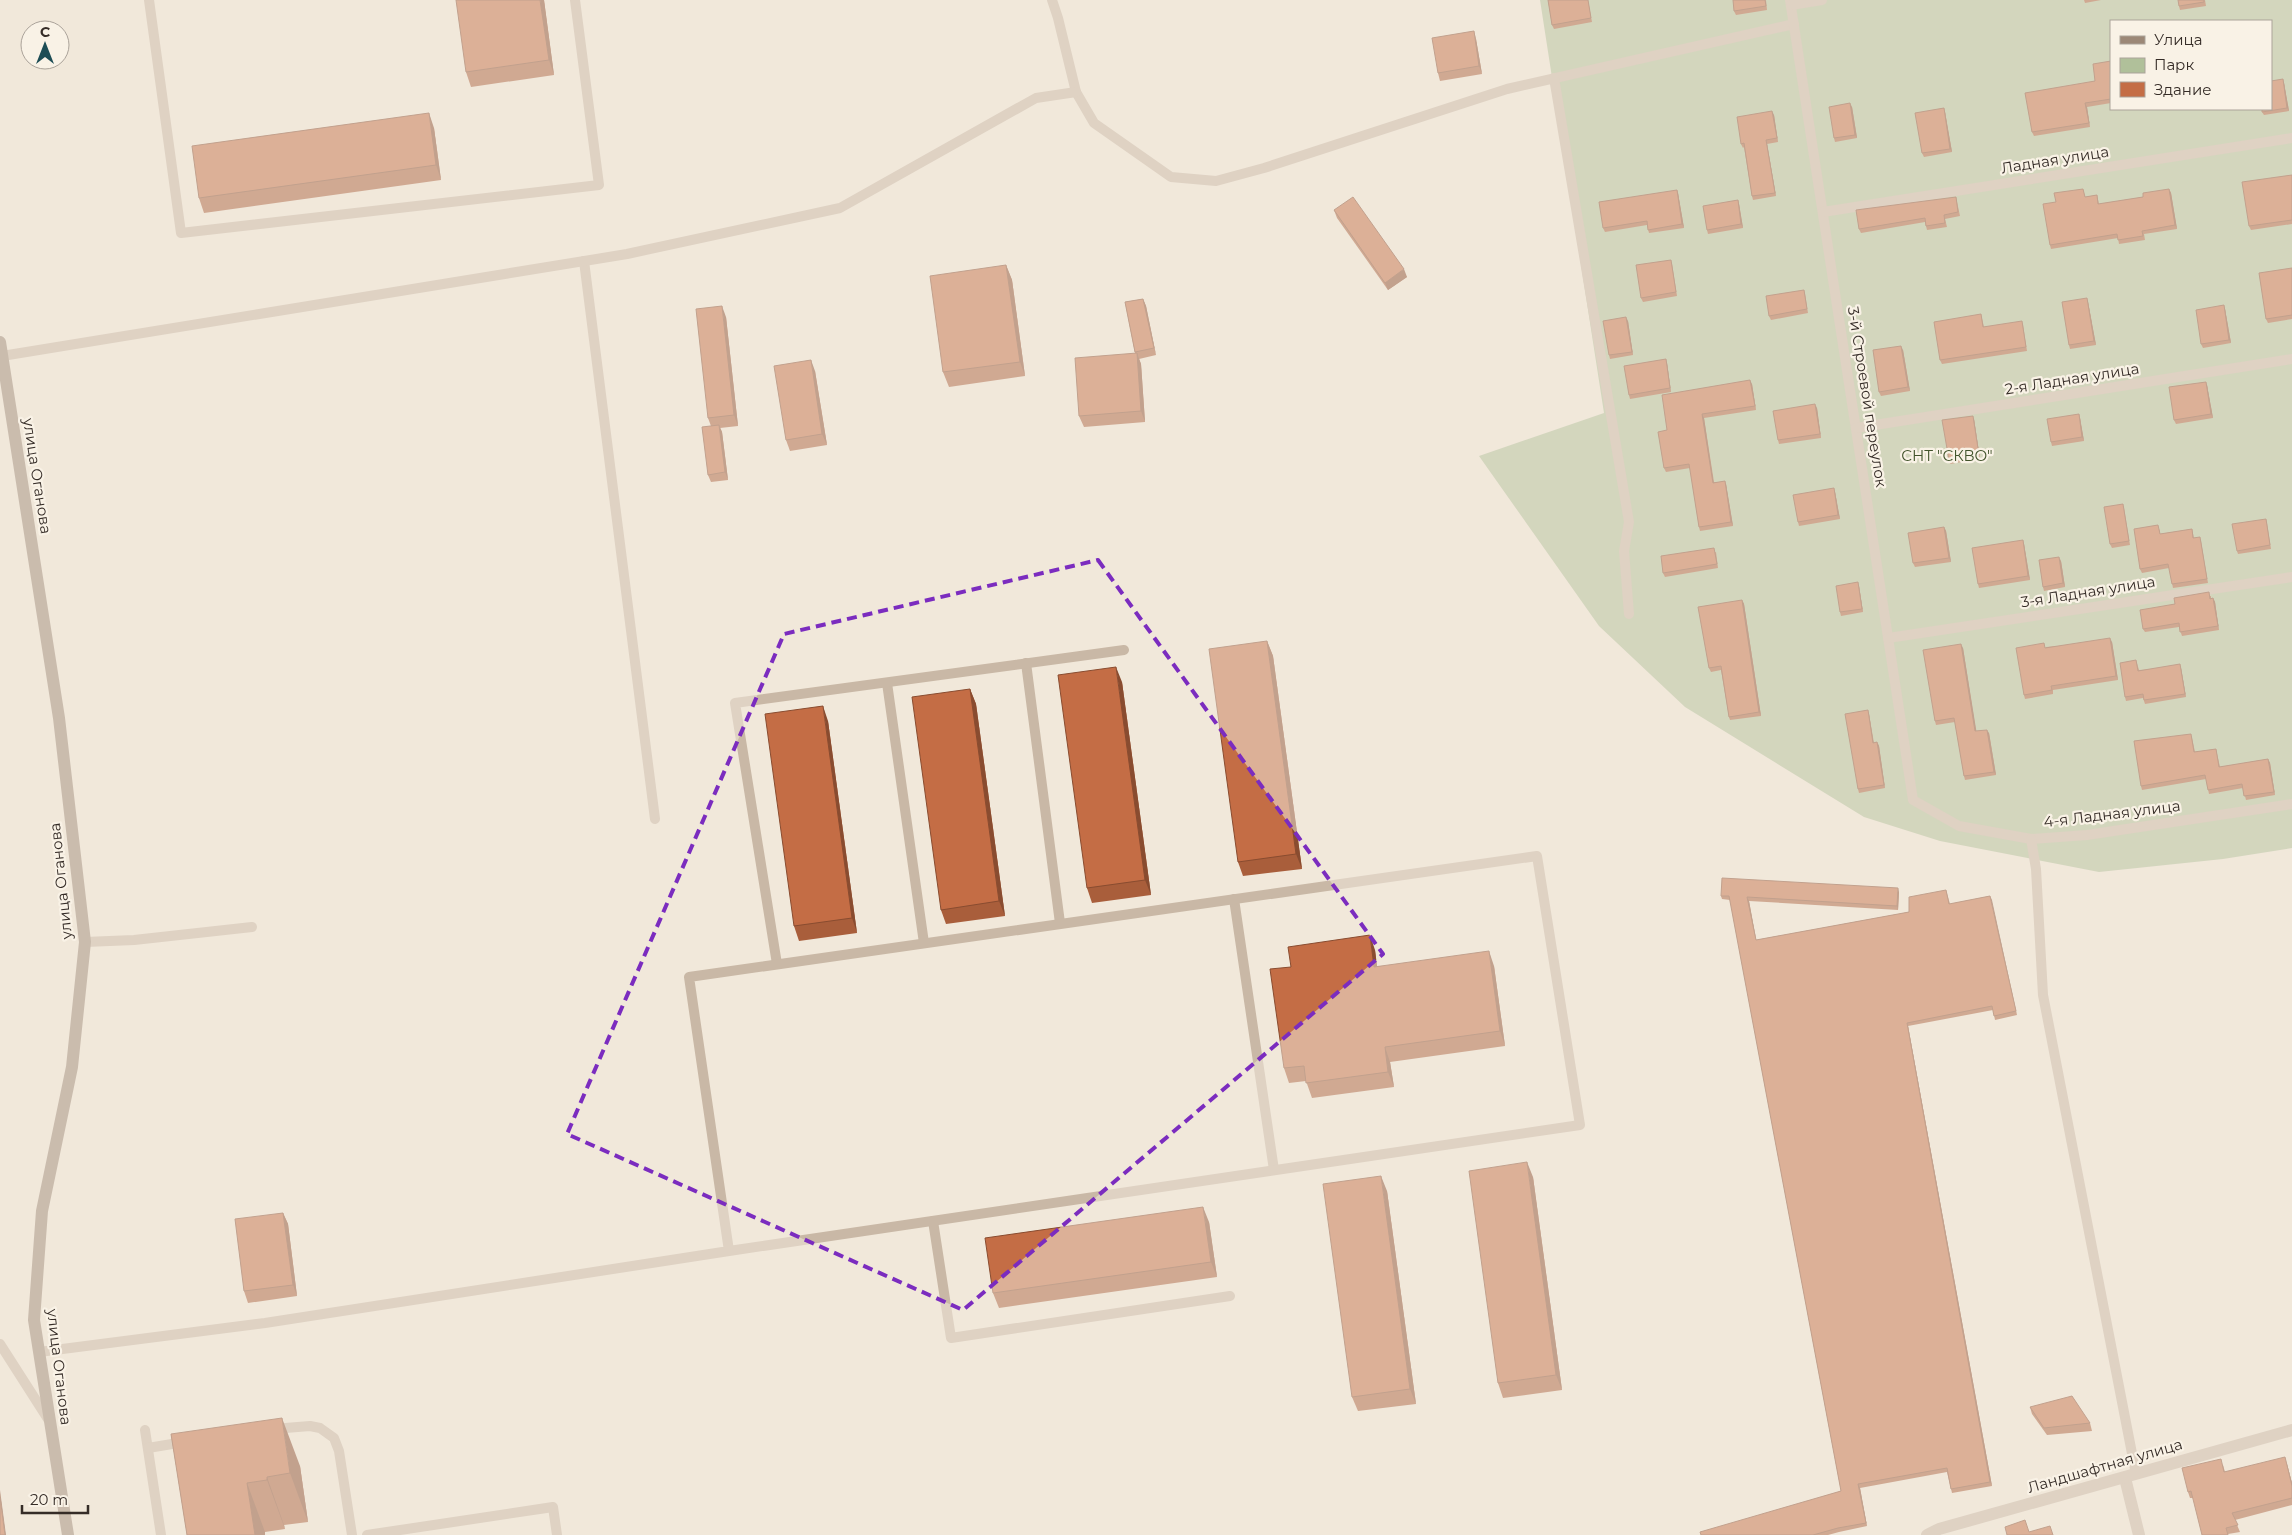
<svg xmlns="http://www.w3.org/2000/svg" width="2292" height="1535" font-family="Montserrat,sans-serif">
<rect width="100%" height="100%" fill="#f1e8da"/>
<!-- green -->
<path fill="#b0c09a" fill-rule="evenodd" d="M1540,0H2292V848L2223,859L2099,872L1940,841L1864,817L1685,707L1599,626L1479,456L1604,413ZM2111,21H2271V109H2111Z"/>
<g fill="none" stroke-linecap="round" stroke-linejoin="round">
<!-- lane -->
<g stroke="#c9b8a6" stroke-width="10">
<polyline points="149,0 181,233 599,185 575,0"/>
<polyline points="1052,0 1058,18 1076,92 1094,123 1171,177 1216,181 1264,168 1507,89 1794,24"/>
<polyline points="1790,0 1913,800 1959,826 2031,839 2087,835 2292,804"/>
<polyline points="1791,5 1822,0"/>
<polyline points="1554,78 1629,522 1624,551 1629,614"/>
<polyline points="1823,212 2292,138"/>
<polyline points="584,261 655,819"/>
<polyline points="2,356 627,254 840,208 1036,98 1076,92"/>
<polyline points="1856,428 2292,359"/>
<polyline points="1888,638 2292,577"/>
<polyline points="1026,663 1060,923"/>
<polyline points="887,683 924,943"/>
<polyline points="2031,839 2036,869 2043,995 2136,1474"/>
<polyline points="1234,899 1274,1170"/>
<polyline points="85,942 134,940 252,927"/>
<polyline points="777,964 735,703 1124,650"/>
<polyline points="933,1221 951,1338 1230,1296"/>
<polyline points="0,1344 48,1419"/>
<polyline points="39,1352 265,1323 729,1251 1580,1125 1537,856 689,977 729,1251"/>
<polyline points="273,1429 310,1426 320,1428 334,1438 339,1451 352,1535"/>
<polyline points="145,1430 161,1535"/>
<polyline points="148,1448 184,1442"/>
<polyline points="367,1535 553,1507 557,1535"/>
</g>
<!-- street -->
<g stroke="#c9b8a6" stroke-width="12">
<polyline points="2125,1478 2139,1535"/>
<polyline points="1927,1535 1939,1529 2292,1430"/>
</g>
<!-- secondary -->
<polyline stroke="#9c8877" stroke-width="12" points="0,342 59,718 85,942 72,1067 42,1211 34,1320 68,1535"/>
</g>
<!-- wall -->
<g fill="#a95e3b">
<polygon points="544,0 554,75 471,87 466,72"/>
<polygon points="1548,0 1588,0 1592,22 1554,29 1552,25"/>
<polygon points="1766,0 1767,10 1736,15 1734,11"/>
<polygon points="2084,0 2101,0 2085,3"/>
<polygon points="2205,0 2206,6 2180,10 2179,6"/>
<polygon points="1476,39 1482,74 1440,81 1438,73"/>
<polygon points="2111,61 2111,103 2087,107 2090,127 2034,136 2032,132 2095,81"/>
<polygon points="2284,83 2289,111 2264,115 2262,112"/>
<polygon points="1852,107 1857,138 1835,142 1834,138"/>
<polygon points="1945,112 1952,152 1924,157 1922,153"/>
<polygon points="1774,115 1778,142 1767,144 1776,196 1753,200 1752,196 1744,147 1743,148 1741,144"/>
<polygon points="434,128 441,180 204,213 199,198"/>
<polygon points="2292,175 2292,224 2251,230 2249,226"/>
<polygon points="2083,189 2085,197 2097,195 2099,204 2143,197 2169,189 2171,193 2177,229 2144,234 2145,240 2119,244 2118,238 2051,249 2050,245 2056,202"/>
<polygon points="1677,190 1678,193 1684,228 1649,233 1647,225 1605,232 1603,228"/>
<polygon points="1956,197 1960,216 1945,219 1947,227 1927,230 1925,222 1861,233 1859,229"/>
<polygon points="1738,200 1739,204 1743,228 1708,234 1707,230"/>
<polygon points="1334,210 1407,277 1388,290 1337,218"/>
<polygon points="1672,264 1677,296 1643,302 1641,298"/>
<polygon points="1006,265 1012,280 1025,376 949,387 943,372"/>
<polygon points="2292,268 2292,319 2268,323 2266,319"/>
<polygon points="1804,290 1805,294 1808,313 1771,320 1769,316"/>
<polygon points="1143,299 1146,306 1156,355 1139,359 1141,364 1145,422 1084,427 1079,416 1135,353 1125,302"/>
<polygon points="2088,302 2096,345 2070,349 2069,345"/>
<polygon points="2225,309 2231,343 2203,348 2201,344"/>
<polygon points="1981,314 1984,327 2023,325 2027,351 1942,364 1940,360"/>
<polygon points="726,317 738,426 720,428 722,432 728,480 711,482 708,475 711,426 708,418"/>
<polygon points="1628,321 1633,355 1610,359 1609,355"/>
<polygon points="1903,350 1910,391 1881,396 1879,392"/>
<polygon points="1667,363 1671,392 1630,399 1629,395"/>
<polygon points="815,371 827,445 790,451 786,440"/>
<polygon points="1752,384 1756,410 1704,418 1714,482 1726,484 1733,526 1700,531 1699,527 1690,468 1666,472 1664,468 1667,430"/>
<polygon points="2207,385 2213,418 2176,424 2174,420"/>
<polygon points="1817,408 1821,438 1779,444 1778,440"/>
<polygon points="2079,414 2080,418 2084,441 2052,446 2051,442"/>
<polygon points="1974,419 1980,459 1950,464 1949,460"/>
<polygon points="1835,492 1840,519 1799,526 1798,522"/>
<polygon points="2124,508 2130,545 2112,548 2110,544"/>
<polygon points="2266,519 2267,523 2271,549 2238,554 2237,551"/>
<polygon points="1944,527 1946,531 1951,562 1915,567 1913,563"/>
<polygon points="2160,529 2160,534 2192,529 2194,538 2201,541 2208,583 2173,588 2169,568 2142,573 2140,569"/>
<polygon points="2024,544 2030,580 1979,588 1978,584"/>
<polygon points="1716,552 1718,568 1665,577 1663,573"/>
<polygon points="2061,561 2065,587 2044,591 2043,587"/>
<polygon points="1859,586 1863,612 1841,616 1840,612"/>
<polygon points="2211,596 2211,599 2213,598 2215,602 2219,630 2182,636 2179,627 2145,632 2143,629 2175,604"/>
<polygon points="1742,600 1744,604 1761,716 1730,720 1729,717 1721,670 1711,672 1709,668"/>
<polygon points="1267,641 1273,656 1302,869 1243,876 1238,862"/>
<polygon points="2112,642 2118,680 2053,690 2053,694 2025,699 2024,695 2046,647"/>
<polygon points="1963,648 1976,731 1989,733 1996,775 1965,780 1964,776 1955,722 1936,725 1935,721"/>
<polygon points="2136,660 2139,670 2181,668 2186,697 2145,704 2143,698 2126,701 2125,697"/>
<polygon points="1122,682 1151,895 1092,903 1087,888"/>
<polygon points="970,689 976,704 1005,916 946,924 941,910"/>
<polygon points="1869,714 1874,743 1877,742 1879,746 1885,788 1859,793 1858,789"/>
<polygon points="828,721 857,933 799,941 794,926"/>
<polygon points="2192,738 2195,752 2216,749 2220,767 2268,759 2270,763 2275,795 2246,800 2243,788 2209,794 2206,779 2142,790 2141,786"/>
<polygon points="1946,890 1950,904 1990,896 2017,1015 1995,1020 1993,1010 1908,1026 1992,1486 1952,1493 1947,1472 1860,1488 1867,1526 1839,1532 1828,1535 1701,1535 1841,1491 1730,900 1722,899 1721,896 1899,892 1898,910 1749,901 1756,940 1909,912"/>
<polygon points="1375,950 1377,966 1494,966 1505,1046 1390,1062 1394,1087 1312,1098 1306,1081 1289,1083 1284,1068 1291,967"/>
<polygon points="1533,1177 1562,1390 1503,1398 1498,1383"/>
<polygon points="1387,1191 1416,1404 1358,1411 1352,1397"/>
<polygon points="283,1213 288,1224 297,1296 248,1303 244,1291"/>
<polygon points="1209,1222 1217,1277 999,1308 993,1293"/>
<polygon points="2030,1407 2090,1423 2092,1431 2047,1435 2032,1414"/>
<polygon points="171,1434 300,1466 308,1522 284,1525 285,1529 265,1532 265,1535 187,1535"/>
<polygon points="2287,1464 2292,1483 2292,1505 2235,1520 2240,1532 2228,1534 2193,1498 2190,1498 2188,1492 2223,1465 2225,1472"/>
</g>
<!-- shaded-wall -->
<g fill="#894c30">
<polygon points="540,0 544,0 554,75 549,60"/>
<polygon points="1474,31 1476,39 1482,74 1479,66"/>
<polygon points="2283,79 2284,83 2289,111 2287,108"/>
<polygon points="1850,103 1852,107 1857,138 1855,135"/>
<polygon points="2085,103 2087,107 2090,127 2089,123"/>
<polygon points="1944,108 1945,112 1952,152 1950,149"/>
<polygon points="1772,111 1774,115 1778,142 1777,138"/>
<polygon points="429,113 434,128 441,180 436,165"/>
<polygon points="1766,140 1767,144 1776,196 1775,193"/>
<polygon points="2169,189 2171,193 2177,229 2175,225"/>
<polygon points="1677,190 1678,193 1684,228 1682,224"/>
<polygon points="1738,200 1739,204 1743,228 1741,224"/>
<polygon points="1006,265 1012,280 1025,376 1020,362"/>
<polygon points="1404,269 1407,277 1388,290 1385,283"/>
<polygon points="2087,298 2088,302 2096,345 2094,341"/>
<polygon points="1143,299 1146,306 1156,355 1154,348"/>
<polygon points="2224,305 2225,309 2231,343 2229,340"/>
<polygon points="722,306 726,317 738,426 734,415"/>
<polygon points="1626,317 1628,321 1633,355 1632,352"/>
<polygon points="1901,346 1903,350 1910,391 1908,387"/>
<polygon points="1137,353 1141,364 1145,422 1141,411"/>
<polygon points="1666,359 1667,363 1671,392 1670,388"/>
<polygon points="811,360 815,371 827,445 822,434"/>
<polygon points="1750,380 1752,384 1756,410 1755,406"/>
<polygon points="2206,382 2207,385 2213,418 2211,414"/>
<polygon points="1815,404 1817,408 1821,438 1820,434"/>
<polygon points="1702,414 1704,418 1714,486 1713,483"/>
<polygon points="2079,414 2080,418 2084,441 2082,437"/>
<polygon points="1973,416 1974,419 1980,459 1979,455"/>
<polygon points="719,425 722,432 728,480 725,472"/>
<polygon points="1725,481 1726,484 1733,526 1731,522"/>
<polygon points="1834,488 1835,492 1840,519 1838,515"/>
<polygon points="1944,527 1946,531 1951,562 1949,558"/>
<polygon points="2023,540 2024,544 2030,580 2028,576"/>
<polygon points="2059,557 2061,561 2065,587 2063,583"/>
<polygon points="1858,582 1859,586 1863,612 1862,609"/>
<polygon points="2213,598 2215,602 2219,630 2218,626"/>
<polygon points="1742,600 1744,604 1761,716 1759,712"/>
<polygon points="2110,638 2112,642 2118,680 2116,676"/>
<polygon points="1267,641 1273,656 1302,869 1296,854"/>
<polygon points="1961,644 1963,648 1977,735 1975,731"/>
<polygon points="2180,664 2181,668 2186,697 2185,694"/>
<polygon points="1116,667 1122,682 1151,895 1145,880"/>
<polygon points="970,689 976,704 1005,916 999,901"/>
<polygon points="823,706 828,721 857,933 852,918"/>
<polygon points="1868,710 1869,714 1874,747 1873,743"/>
<polygon points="1987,730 1989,733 1996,775 1994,772"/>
<polygon points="1877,742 1879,746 1885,788 1884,785"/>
<polygon points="2268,759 2270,763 2275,795 2274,792"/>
<polygon points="1898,888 1899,892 1898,910 1897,906"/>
<polygon points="1990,896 1992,900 2017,1015 2016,1011"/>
<polygon points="1747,897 1749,901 1757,944 1756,940"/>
<polygon points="1370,935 1375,950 1379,982 1374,967"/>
<polygon points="1489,951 1494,966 1505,1046 1500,1031"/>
<polygon points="1907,1023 1908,1026 1992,1486 1990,1482"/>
<polygon points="1385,1047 1390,1062 1394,1087 1388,1072"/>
<polygon points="1527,1162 1533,1177 1562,1390 1556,1375"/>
<polygon points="1381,1176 1387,1191 1416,1404 1410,1389"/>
<polygon points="1203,1207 1209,1222 1217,1277 1211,1262"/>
<polygon points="283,1213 288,1224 297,1296 293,1285"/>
<polygon points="282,1418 300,1466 308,1522 290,1473"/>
<polygon points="2285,1457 2292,1483 2292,1486"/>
<polygon points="267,1477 284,1525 285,1529 267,1480"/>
<polygon points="247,1483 265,1532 265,1535 255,1535"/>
<polygon points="1858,1484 1860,1488 1867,1526 1866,1523"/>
<polygon points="0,1490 6,1535 5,1535 0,1497"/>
</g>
<!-- building -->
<g fill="#c46d45" stroke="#894c30">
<polygon points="456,0 540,0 549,60 466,72"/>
<polygon points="1548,0 1588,0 1591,18 1552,25"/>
<polygon points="1733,0 1765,0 1766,6 1734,11"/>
<polygon points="2178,0 2204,0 2204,2 2179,6"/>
<polygon points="1474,31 1479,66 1438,73 1432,38"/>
<polygon points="2111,61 2111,99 2085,103 2089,123 2032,132 2025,93 2095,81 2093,64"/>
<polygon points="2283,79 2287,108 2262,112 2262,109 2271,109 2271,81"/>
<polygon points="1850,103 1855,135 1834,138 1829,107"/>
<polygon points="1944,108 1950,149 1922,153 1915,113"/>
<polygon points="1772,111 1777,138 1766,140 1775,193 1752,196 1744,143 1741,144 1737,117"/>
<polygon points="429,113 436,165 199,198 192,146"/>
<polygon points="2292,175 2292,220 2249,226 2242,182"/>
<polygon points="2083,189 2085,197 2097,195 2098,204 2143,197 2143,193 2169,189 2175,225 2142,231 2143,236 2118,240 2117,234 2050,245 2043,204 2056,202 2054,193"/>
<polygon points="1677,190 1682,224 1648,230 1647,221 1603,228 1599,202"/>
<polygon points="1353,197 1404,269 1385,283 1334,210"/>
<polygon points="1956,197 1958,212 1944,215 1945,223 1926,226 1925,218 1859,229 1856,210"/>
<polygon points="1738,200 1741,224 1707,230 1703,206"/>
<polygon points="1671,260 1676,292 1641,298 1636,265"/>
<polygon points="1006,265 1020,362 943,372 930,276"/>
<polygon points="2292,268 2292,315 2266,319 2259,273"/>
<polygon points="1804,290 1807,309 1769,316 1766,296"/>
<polygon points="2087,298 2094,341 2069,345 2062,302"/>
<polygon points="1143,299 1154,348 1135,352 1125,302"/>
<polygon points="2224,305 2229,340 2201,344 2196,310"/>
<polygon points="722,306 734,415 708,418 696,309"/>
<polygon points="1981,314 1983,327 2022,321 2026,347 1940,360 1934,322"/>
<polygon points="1626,317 1632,352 1609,355 1603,321"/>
<polygon points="1901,346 1908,387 1879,392 1873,350"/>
<polygon points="1137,353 1141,411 1079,416 1075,358"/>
<polygon points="1666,359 1670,388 1629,395 1624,366"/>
<polygon points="811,360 822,434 786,440 774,366"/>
<polygon points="1750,380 1755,406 1702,414 1713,483 1725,481 1731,522 1699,527 1689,464 1664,468 1658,432 1667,430 1662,395"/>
<polygon points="2206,382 2211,414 2174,420 2169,387"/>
<polygon points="1815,404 1820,434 1778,440 1773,411"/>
<polygon points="2079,414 2082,437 2051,442 2047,419"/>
<polygon points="1973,416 1979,455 1949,460 1942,420"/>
<polygon points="719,425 725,472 708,475 702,427"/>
<polygon points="1834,488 1838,515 1798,522 1793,495"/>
<polygon points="2123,504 2129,541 2110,544 2104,507"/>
<polygon points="2266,519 2270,545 2237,551 2232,524"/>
<polygon points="2158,525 2160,534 2192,529 2193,538 2200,537 2207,579 2172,584 2168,564 2140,569 2134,529"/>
<polygon points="1944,527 1949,558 1913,563 1908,533"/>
<polygon points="2023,540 2028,576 1978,584 1972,548"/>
<polygon points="1714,548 1717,564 1663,573 1661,556"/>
<polygon points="2059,557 2063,583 2043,587 2039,560"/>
<polygon points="1858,582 1862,609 1840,612 1836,586"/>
<polygon points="2209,592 2210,599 2213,598 2218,626 2180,632 2179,623 2143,629 2140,610 2175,604 2174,598"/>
<polygon points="1742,600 1759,712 1729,717 1721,666 1709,668 1698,607"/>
<polygon points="2110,638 2116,676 2051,686 2052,690 2024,695 2016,648 2044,643 2045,648"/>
<polygon points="1267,641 1296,854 1238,862 1209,649"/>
<polygon points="1961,644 1975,731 1987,730 1994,772 1964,776 1954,718 1935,721 1923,650"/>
<polygon points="2136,660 2138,671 2180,664 2185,694 2144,700 2143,694 2125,697 2120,663"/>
<polygon points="1116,667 1145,880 1087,888 1058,675"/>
<polygon points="970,689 999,901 941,910 912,697"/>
<polygon points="823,706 852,918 794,926 765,714"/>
<polygon points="1868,710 1873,743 1877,742 1884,785 1858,789 1845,714"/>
<polygon points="2191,734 2194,752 2216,749 2219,767 2268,759 2274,792 2244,796 2242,784 2208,790 2205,775 2141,786 2134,741"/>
<polygon points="1722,878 1898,888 1897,906 1747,897 1756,940 1909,912 1909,897 1946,890 1949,904 1990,896 2016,1011 1994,1016 1992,1006 1907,1023 1990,1482 1951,1489 1947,1468 1858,1484 1866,1523 1838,1528 1813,1535 1701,1535 1700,1532 1841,1491 1729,896 1721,896"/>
<polygon points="1370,935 1374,967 1489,951 1500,1031 1385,1047 1388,1072 1306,1083 1304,1066 1284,1068 1270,969 1291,967 1288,947"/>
<polygon points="1527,1162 1556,1375 1498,1383 1469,1171"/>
<polygon points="1381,1176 1410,1389 1352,1397 1323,1184"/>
<polygon points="1203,1207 1211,1262 993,1293 985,1238"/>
<polygon points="283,1213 293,1285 244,1291 235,1219"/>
<polygon points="2072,1396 2090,1423 2044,1428 2030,1407"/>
<polygon points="282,1418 290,1473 267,1477 267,1480 247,1483 255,1535 187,1535 171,1434"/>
<polygon points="2285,1457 2292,1486 2292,1498 2232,1513 2238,1525 2226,1528 2228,1535 2202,1535 2191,1491 2188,1492 2182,1468 2221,1459 2224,1472"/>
<polygon points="0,1497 5,1535 0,1535"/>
<polygon points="2025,1520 2029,1532 2050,1526 2053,1535 2007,1535 2005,1527"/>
</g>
<!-- marked area -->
<path d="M0 0H2292V1535H0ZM1098,560L1383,954L963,1310L567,1134L784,634Z" fill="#f1e8da" fill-opacity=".55" fill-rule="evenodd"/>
<path fill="none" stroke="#7b2cbf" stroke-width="4" stroke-dasharray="10 6" stroke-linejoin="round" d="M1098,560L1383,954L963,1310L567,1134L784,634Z"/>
<g text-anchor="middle" stroke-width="4.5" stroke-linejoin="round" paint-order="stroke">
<!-- street labels -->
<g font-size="15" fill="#352c27" stroke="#f9f2e6">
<text transform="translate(2055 160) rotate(-9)" y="5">Ладная улица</text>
<text transform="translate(2072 379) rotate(-9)" y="5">2-я Ладная улица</text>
<text transform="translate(1867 397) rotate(81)" y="5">3-й Строевой переулок</text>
<text transform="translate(37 476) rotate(81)" y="5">улица Оганова</text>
<text transform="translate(2088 592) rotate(-9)" y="5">3-я Ладная улица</text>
<text transform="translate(2112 814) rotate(-7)" y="5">4-я Ладная улица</text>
<text transform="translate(61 881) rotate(-96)" y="5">улица Оганова</text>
<text transform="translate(59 1367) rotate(83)" y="5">улица Оганова</text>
<text transform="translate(2105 1466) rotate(-16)" y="5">Ландшафтная улица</text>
</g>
<!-- park labels -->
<g font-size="15" fill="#41532b" stroke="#f9f2e6">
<text x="1947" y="461">СНТ "СКВО"</text>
</g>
</g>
<!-- legend -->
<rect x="2110" y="20" width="162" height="90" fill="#f9f2e6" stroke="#aba39a"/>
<rect x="2120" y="36" width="25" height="8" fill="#9c8877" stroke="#aba39a"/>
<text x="2154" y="45" font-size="15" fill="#352c27">Улица</text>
<rect x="2120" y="58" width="25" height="15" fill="#b0c09a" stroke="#aba39a"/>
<text x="2154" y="70" font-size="15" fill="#352c27">Парк</text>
<rect x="2120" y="82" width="25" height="15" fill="#c46d45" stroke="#aba39a"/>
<text x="2154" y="95" font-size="15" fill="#352c27">Здание</text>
<!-- north arrow -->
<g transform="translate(45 45)"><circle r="24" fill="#f9f2e6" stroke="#aba39a"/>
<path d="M0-4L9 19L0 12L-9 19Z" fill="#1d4d55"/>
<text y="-8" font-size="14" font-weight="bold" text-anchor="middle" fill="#352c27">С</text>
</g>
<!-- scale -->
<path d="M22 1505v8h66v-8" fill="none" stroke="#352c27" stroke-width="2.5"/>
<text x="30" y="1505" font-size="15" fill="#352c27" stroke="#f9f2e6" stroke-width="4" paint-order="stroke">20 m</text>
</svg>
